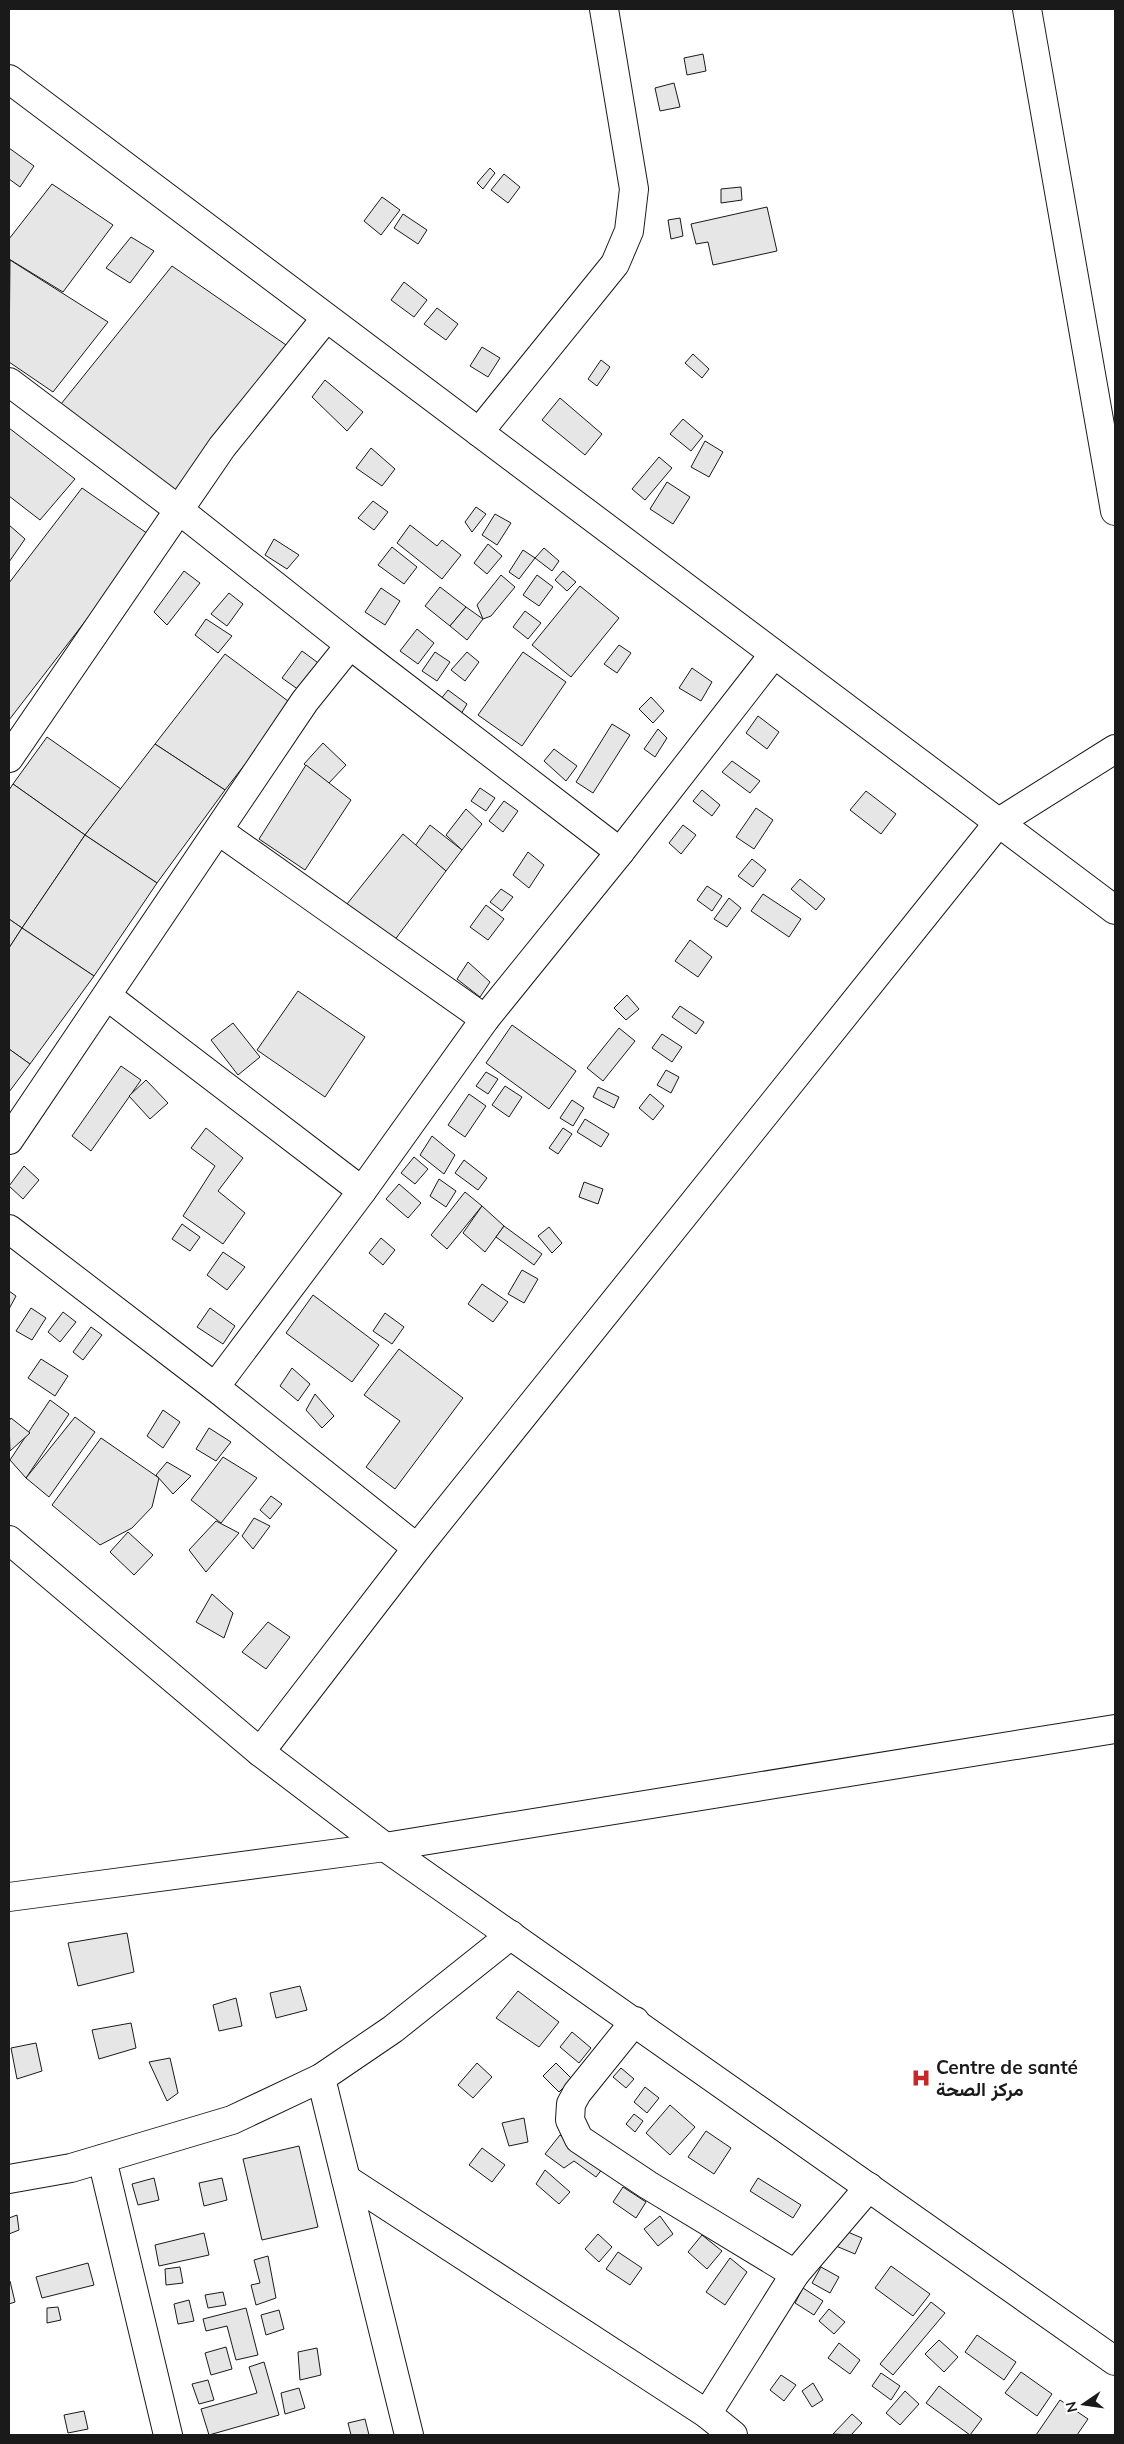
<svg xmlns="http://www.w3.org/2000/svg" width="1124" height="2444" font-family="Mulish,Vazirmatn,sans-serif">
<rect width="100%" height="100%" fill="#fff"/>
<!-- building -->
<g fill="#e6e6e6" stroke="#1a1a1a">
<polygon points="703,54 706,71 687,75 684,58"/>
<polygon points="674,83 680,107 660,111 655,88"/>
<polygon points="9,148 34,166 20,187 9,179"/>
<polygon points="490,168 495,173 483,189 477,183"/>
<polygon points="504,174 520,187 508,203 491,190"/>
<polygon points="52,184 113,225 63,292 9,259 9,239"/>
<polygon points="741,187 742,200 721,203 721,189"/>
<polygon points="382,197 400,210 381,235 364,221"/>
<polygon points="767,207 777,251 713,265 708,242 696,244 691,224"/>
<polygon points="403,214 427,230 418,244 394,228"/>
<polygon points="680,218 683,236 671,239 668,220"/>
<polygon points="131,237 154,251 130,283 106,268"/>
<polygon points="10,260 108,322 53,392 9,362"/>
<polygon points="172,266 289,347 175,494 61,404"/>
<polygon points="404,282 427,300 414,317 391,300"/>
<polygon points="437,308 458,324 446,340 424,324"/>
<polygon points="482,347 500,358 488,377 470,366"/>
<polygon points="693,354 709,369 702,378 685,363"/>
<polygon points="601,360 610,367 597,386 588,379"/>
<polygon points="325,380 363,412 347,431 312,397"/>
<polygon points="560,398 602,434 585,455 542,420"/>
<polygon points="683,419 703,436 691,451 670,434"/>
<polygon points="9,428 75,479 40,520 9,496"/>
<polygon points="705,441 723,452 709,477 691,467"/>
<polygon points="371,448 395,469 382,486 356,468"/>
<polygon points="659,457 672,468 645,500 632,489"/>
<polygon points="667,482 690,497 673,524 650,509"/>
<polygon points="82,488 151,536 9,720 9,583"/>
<polygon points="373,501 388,512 374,530 358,518"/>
<polygon points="476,507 486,514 472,532 465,522"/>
<polygon points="495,514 511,523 497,545 482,535"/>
<polygon points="9,525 25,539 9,562"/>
<polygon points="410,525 437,546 442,540 461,555 442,579 397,543"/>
<polygon points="274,539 299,555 287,569 265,555"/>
<polygon points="488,544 502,556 487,574 474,563"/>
<polygon points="392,547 417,567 404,584 378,565"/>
<polygon points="544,548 559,561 552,571 535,558"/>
<polygon points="523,550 535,558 519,579 509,572"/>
<polygon points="184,571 200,583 167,625 154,612"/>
<polygon points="563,571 576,582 567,591 555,580"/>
<polygon points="501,575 515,587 491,616 483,619 477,605"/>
<polygon points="537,575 553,587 539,606 523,595"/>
<polygon points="580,586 619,618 571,677 532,645"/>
<polygon points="440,587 466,607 450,626 425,606"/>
<polygon points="381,588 400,601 385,625 365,612"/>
<polygon points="229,593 243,604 227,626 211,614"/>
<polygon points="466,607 483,619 467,640 450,626"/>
<polygon points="525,611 541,623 528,639 513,627"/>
<polygon points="206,619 232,636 218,653 195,635"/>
<polygon points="417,629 434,643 418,664 400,651"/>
<polygon points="619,645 631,653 617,673 604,664"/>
<polygon points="302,651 321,665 299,690 282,678"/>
<polygon points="435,652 450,662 437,681 422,671"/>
<polygon points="467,652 479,662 465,681 451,670"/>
<polygon points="523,652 566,682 522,746 478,715"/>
<polygon points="225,654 292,704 225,790 155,744"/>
<polygon points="692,668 712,682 701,701 679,688"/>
<polygon points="448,690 467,704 461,714 440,700"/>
<polygon points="651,697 664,711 653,723 639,709"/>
<polygon points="758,716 779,732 767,749 746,733"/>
<polygon points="612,724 630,735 593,793 576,782"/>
<polygon points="658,729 667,738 655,757 644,749"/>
<polygon points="47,737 121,789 85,835 13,784"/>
<polygon points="323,743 346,765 327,785 304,764"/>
<polygon points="155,744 225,790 157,883 85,835"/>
<polygon points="554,749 577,766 566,781 544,761"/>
<polygon points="732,761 760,781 750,793 722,772"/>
<polygon points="306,765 351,800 305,870 259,839"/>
<polygon points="13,784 85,835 22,928 9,919 9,790"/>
<polygon points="480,788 495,798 486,811 471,801"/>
<polygon points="702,790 720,805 712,816 693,801"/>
<polygon points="866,791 896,814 881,834 850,810"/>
<polygon points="504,801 518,811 503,832 489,821"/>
<polygon points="756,808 773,820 754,849 736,837"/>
<polygon points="466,809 482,824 462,850 446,835"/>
<polygon points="430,825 462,850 446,871 415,846"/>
<polygon points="683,825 696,835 681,854 669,843"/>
<polygon points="403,834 446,871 394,941 347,904"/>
<polygon points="85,835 157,883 94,976 22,928"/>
<polygon points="528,852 544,865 529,888 513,875"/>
<polygon points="752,859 766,870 753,887 738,876"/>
<polygon points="800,879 825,899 816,910 791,889"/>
<polygon points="707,886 722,896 712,911 697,900"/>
<polygon points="501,889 513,897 502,911 490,902"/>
<polygon points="763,894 801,919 789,937 751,911"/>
<polygon points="729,898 741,908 727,927 714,919"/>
<polygon points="486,905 504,919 488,940 470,927"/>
<polygon points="9,919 22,928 9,948"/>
<polygon points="22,928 94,976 30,1064 9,1049 9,948"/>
<polygon points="690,940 712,957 698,977 675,961"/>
<polygon points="468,962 490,982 480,997 457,979"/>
<polygon points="298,991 365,1037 325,1097 257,1050"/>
<polygon points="627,995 639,1009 626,1020 614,1008"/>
<polygon points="680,1006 704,1022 696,1034 672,1017"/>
<polygon points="233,1023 260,1057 238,1075 211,1040"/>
<polygon points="512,1025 576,1071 549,1109 486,1063"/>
<polygon points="619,1028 635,1041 603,1081 587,1068"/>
<polygon points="662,1034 682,1047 672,1062 652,1048"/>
<polygon points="9,1049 30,1064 9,1092"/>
<polygon points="121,1066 141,1080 91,1151 72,1136"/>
<polygon points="666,1070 679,1077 671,1093 657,1085"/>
<polygon points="486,1072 498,1079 488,1094 476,1086"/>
<polygon points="146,1080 168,1103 150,1119 129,1096"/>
<polygon points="505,1086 522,1097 509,1117 492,1105"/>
<polygon points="598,1087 619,1097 614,1108 593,1097"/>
<polygon points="469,1094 486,1106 465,1137 448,1125"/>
<polygon points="650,1094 664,1106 653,1120 639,1108"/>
<polygon points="572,1100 584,1108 573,1126 560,1118"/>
<polygon points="585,1119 609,1134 601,1147 577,1132"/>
<polygon points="206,1128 243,1158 218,1191 245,1213 223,1244 183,1216 215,1166 191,1148"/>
<polygon points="563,1128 572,1134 558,1154 549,1148"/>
<polygon points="432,1136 455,1155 444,1174 420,1155"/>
<polygon points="414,1157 428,1169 415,1184 401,1173"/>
<polygon points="464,1160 487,1178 478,1190 455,1173"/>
<polygon points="24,1166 39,1180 23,1199 9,1186"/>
<polygon points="439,1179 456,1191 446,1207 430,1196"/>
<polygon points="584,1182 603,1189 598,1204 579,1197"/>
<polygon points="399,1184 421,1203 408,1218 386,1199"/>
<polygon points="465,1192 482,1206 447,1249 431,1235"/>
<polygon points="482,1206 504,1226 485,1252 463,1233"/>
<polygon points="182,1224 200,1237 190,1251 172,1239"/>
<polygon points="504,1226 542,1254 534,1265 496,1237"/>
<polygon points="549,1227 562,1243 552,1253 538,1236"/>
<polygon points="381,1238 395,1250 383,1265 369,1253"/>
<polygon points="223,1252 245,1267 227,1290 207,1275"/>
<polygon points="522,1270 538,1279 524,1303 508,1294"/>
<polygon points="482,1284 508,1302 493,1322 468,1304"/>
<polygon points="9,1291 16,1296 9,1309"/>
<polygon points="313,1295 379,1345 352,1382 286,1333"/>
<polygon points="31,1308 46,1318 32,1340 16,1331"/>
<polygon points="210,1308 235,1326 223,1344 197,1327"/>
<polygon points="63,1312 76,1322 60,1342 48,1332"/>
<polygon points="385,1313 404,1327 392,1344 373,1331"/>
<polygon points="91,1327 102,1335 83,1360 73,1352"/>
<polygon points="399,1349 463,1398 395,1489 366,1467 400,1421 364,1395"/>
<polygon points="41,1359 68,1376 55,1396 28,1378"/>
<polygon points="292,1368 310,1384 298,1401 280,1386"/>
<polygon points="315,1394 334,1416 322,1428 306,1410"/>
<polygon points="50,1400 69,1414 26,1478 10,1460"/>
<polygon points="163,1410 180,1422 163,1448 147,1436"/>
<polygon points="75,1417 95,1432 49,1497 26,1478"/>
<polygon points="11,1418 30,1433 10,1451 9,1421"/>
<polygon points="209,1428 231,1442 216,1461 196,1449"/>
<polygon points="101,1438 159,1478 152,1507 132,1528 100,1545 52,1505"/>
<polygon points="223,1457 257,1478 221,1523 191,1500"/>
<polygon points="167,1462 191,1476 173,1494 156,1475"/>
<polygon points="271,1496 282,1504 270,1519 260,1510"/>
<polygon points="254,1518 270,1526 253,1549 242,1536"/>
<polygon points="216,1521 239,1533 206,1572 189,1550"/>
<polygon points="128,1532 153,1555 134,1575 110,1552"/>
<polygon points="212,1594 233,1613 224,1638 196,1622"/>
<polygon points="268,1622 290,1637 266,1669 242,1652"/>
<polygon points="127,1933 134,1972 78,1986 68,1943"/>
<polygon points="300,1986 307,2010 276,2018 270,1993"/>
<polygon points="518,1991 559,2022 539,2047 496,2018"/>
<polygon points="236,1998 242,2026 219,2031 213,2005"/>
<polygon points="131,2023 136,2048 99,2059 92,2030"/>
<polygon points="572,2032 591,2048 579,2063 560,2047"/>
<polygon points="36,2043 42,2071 17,2079 11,2048"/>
<polygon points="170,2058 178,2093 167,2101 149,2062"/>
<polygon points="477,2063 492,2077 473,2098 458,2085"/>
<polygon points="556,2063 572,2079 559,2092 543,2076"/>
<polygon points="621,2068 634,2079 626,2088 613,2077"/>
<polygon points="645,2087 659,2098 647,2113 634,2102"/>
<polygon points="670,2105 695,2127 670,2155 646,2133"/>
<polygon points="634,2114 643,2121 635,2132 626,2124"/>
<polygon points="524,2118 528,2142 509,2146 502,2123"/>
<polygon points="706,2131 731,2148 714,2174 688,2157"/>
<polygon points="560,2135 603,2168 596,2177 574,2161 564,2168 545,2154"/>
<polygon points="299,2146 318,2227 262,2240 243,2159"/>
<polygon points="482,2148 505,2165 492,2182 469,2165"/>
<polygon points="545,2170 570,2192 559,2204 536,2184"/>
<polygon points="154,2178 159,2200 138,2205 132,2184"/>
<polygon points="222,2178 227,2200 204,2206 199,2183"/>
<polygon points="758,2178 801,2205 793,2218 750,2191"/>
<polygon points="623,2187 646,2202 636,2218 613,2202"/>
<polygon points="17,2215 19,2230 9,2234 9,2218"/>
<polygon points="660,2216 673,2234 658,2246 644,2229"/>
<polygon points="843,2230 862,2238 855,2254 836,2246"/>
<polygon points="204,2233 209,2255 159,2266 155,2245"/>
<polygon points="598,2234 612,2247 599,2262 585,2249"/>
<polygon points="702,2235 722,2251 707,2269 688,2252"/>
<polygon points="618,2252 642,2268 630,2285 606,2269"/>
<polygon points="268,2256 276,2298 256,2305 251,2285 260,2283 254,2260"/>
<polygon points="730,2258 747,2272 725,2305 706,2292"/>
<polygon points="88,2263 94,2285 42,2298 36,2277"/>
<polygon points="891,2266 930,2294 913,2316 875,2288"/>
<polygon points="180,2267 183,2283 166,2285 165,2269"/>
<polygon points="821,2267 839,2277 830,2293 812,2283"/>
<polygon points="9,2281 10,2281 15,2302 9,2304"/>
<polygon points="803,2288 823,2301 814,2315 795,2303"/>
<polygon points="223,2292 226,2305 208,2308 205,2295"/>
<polygon points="189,2300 194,2321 178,2324 174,2304"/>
<polygon points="931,2302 945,2313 893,2375 880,2364"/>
<polygon points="58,2307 61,2320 47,2323 47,2308"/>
<polygon points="246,2308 258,2355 236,2360 227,2326 206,2331 203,2319"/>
<polygon points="829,2309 845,2322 834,2334 819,2321"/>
<polygon points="279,2310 284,2329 266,2335 261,2315"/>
<polygon points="977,2335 1016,2362 1004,2380 965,2352"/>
<polygon points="939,2340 958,2357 944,2372 925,2354"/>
<polygon points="839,2343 860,2360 850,2374 828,2358"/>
<polygon points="226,2347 232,2369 211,2375 205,2353"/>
<polygon points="317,2348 321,2375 300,2380 298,2352"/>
<polygon points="264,2362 279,2415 209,2435 201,2409 257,2393 249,2367"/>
<polygon points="1021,2372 1052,2394 1037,2416 1005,2393"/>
<polygon points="881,2373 900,2386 891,2400 872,2386"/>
<polygon points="781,2375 796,2385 784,2401 770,2390"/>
<polygon points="208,2380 214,2400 199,2404 192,2384"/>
<polygon points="813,2383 823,2400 812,2407 802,2391"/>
<polygon points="939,2386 982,2419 970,2435 926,2403"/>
<polygon points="299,2388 305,2408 285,2414 281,2393"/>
<polygon points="905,2391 919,2404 900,2425 886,2413"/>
<polygon points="1060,2400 1088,2419 1077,2435 1036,2435"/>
<polygon points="84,2411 88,2429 68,2433 64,2415"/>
<polygon points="852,2414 862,2423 851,2435 833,2434"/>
<polygon points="365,2419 369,2435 351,2435 348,2423"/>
</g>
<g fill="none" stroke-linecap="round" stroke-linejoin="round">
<!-- minor casing -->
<g stroke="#1a1a1a" stroke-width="30">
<g id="minor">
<polyline points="1027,9 1115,511"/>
<polyline points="9,79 1115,910"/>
<polyline points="9,382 179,510 350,645"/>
<polyline points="479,432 615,264 629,231 634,189 604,9"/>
<polyline points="9,758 222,447 326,318"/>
<polyline points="219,831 485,1019"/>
<polyline points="107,996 362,1191"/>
<polyline points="9,1140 305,701 350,645 620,852"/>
<polyline points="9,1229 215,1387 417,1548"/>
<polyline points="215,1387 362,1191 485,1019 620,852 774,654"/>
<polyline points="9,1540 260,1752 385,1847 1115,2361"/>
<polyline points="260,1752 417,1548 999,822 1115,749"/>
<polyline points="635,2021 577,2093 571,2104 570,2120 579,2139 648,2185 795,2274 869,2187"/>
<polyline points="321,2078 409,2435"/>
<polyline points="102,2159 168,2435"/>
<polyline points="9,2179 71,2168 232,2120 321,2078 393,2029 511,1935"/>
<polyline points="346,2179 707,2414 795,2274"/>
<polyline points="707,2414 733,2435"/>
</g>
</g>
<!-- tertiary casing -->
<g stroke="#1a1a1a" stroke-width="30">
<polyline id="tertiary" points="9,1897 385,1847 1115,1729"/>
</g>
<!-- minor -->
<use href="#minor" stroke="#fff" stroke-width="28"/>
<!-- tertiary -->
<use href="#tertiary" stroke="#fff" stroke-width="28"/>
</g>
<!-- icons -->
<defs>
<g id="hospital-bare" transform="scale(1.5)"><path d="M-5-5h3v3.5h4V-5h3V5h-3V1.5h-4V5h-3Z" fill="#c62828" stroke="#fff" stroke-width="2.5" paint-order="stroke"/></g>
</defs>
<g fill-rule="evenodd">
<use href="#hospital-bare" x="921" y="2078"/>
</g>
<g text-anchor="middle" stroke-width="4" stroke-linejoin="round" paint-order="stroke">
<!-- poi labels -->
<g font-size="19" font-weight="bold" fill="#1a1a1a" stroke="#fff" text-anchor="start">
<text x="936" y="2074">Centre de santé<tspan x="936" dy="22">مركز الصحة</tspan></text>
</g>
</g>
<!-- border -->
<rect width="1124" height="2444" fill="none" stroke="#1a1a1a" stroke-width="20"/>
<!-- north arrow -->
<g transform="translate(1084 2404) rotate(257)" stroke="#ffffff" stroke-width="4" paint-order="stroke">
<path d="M0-4L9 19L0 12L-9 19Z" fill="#1a1a1a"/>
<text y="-8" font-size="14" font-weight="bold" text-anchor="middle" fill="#1a1a1a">N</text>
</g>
</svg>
